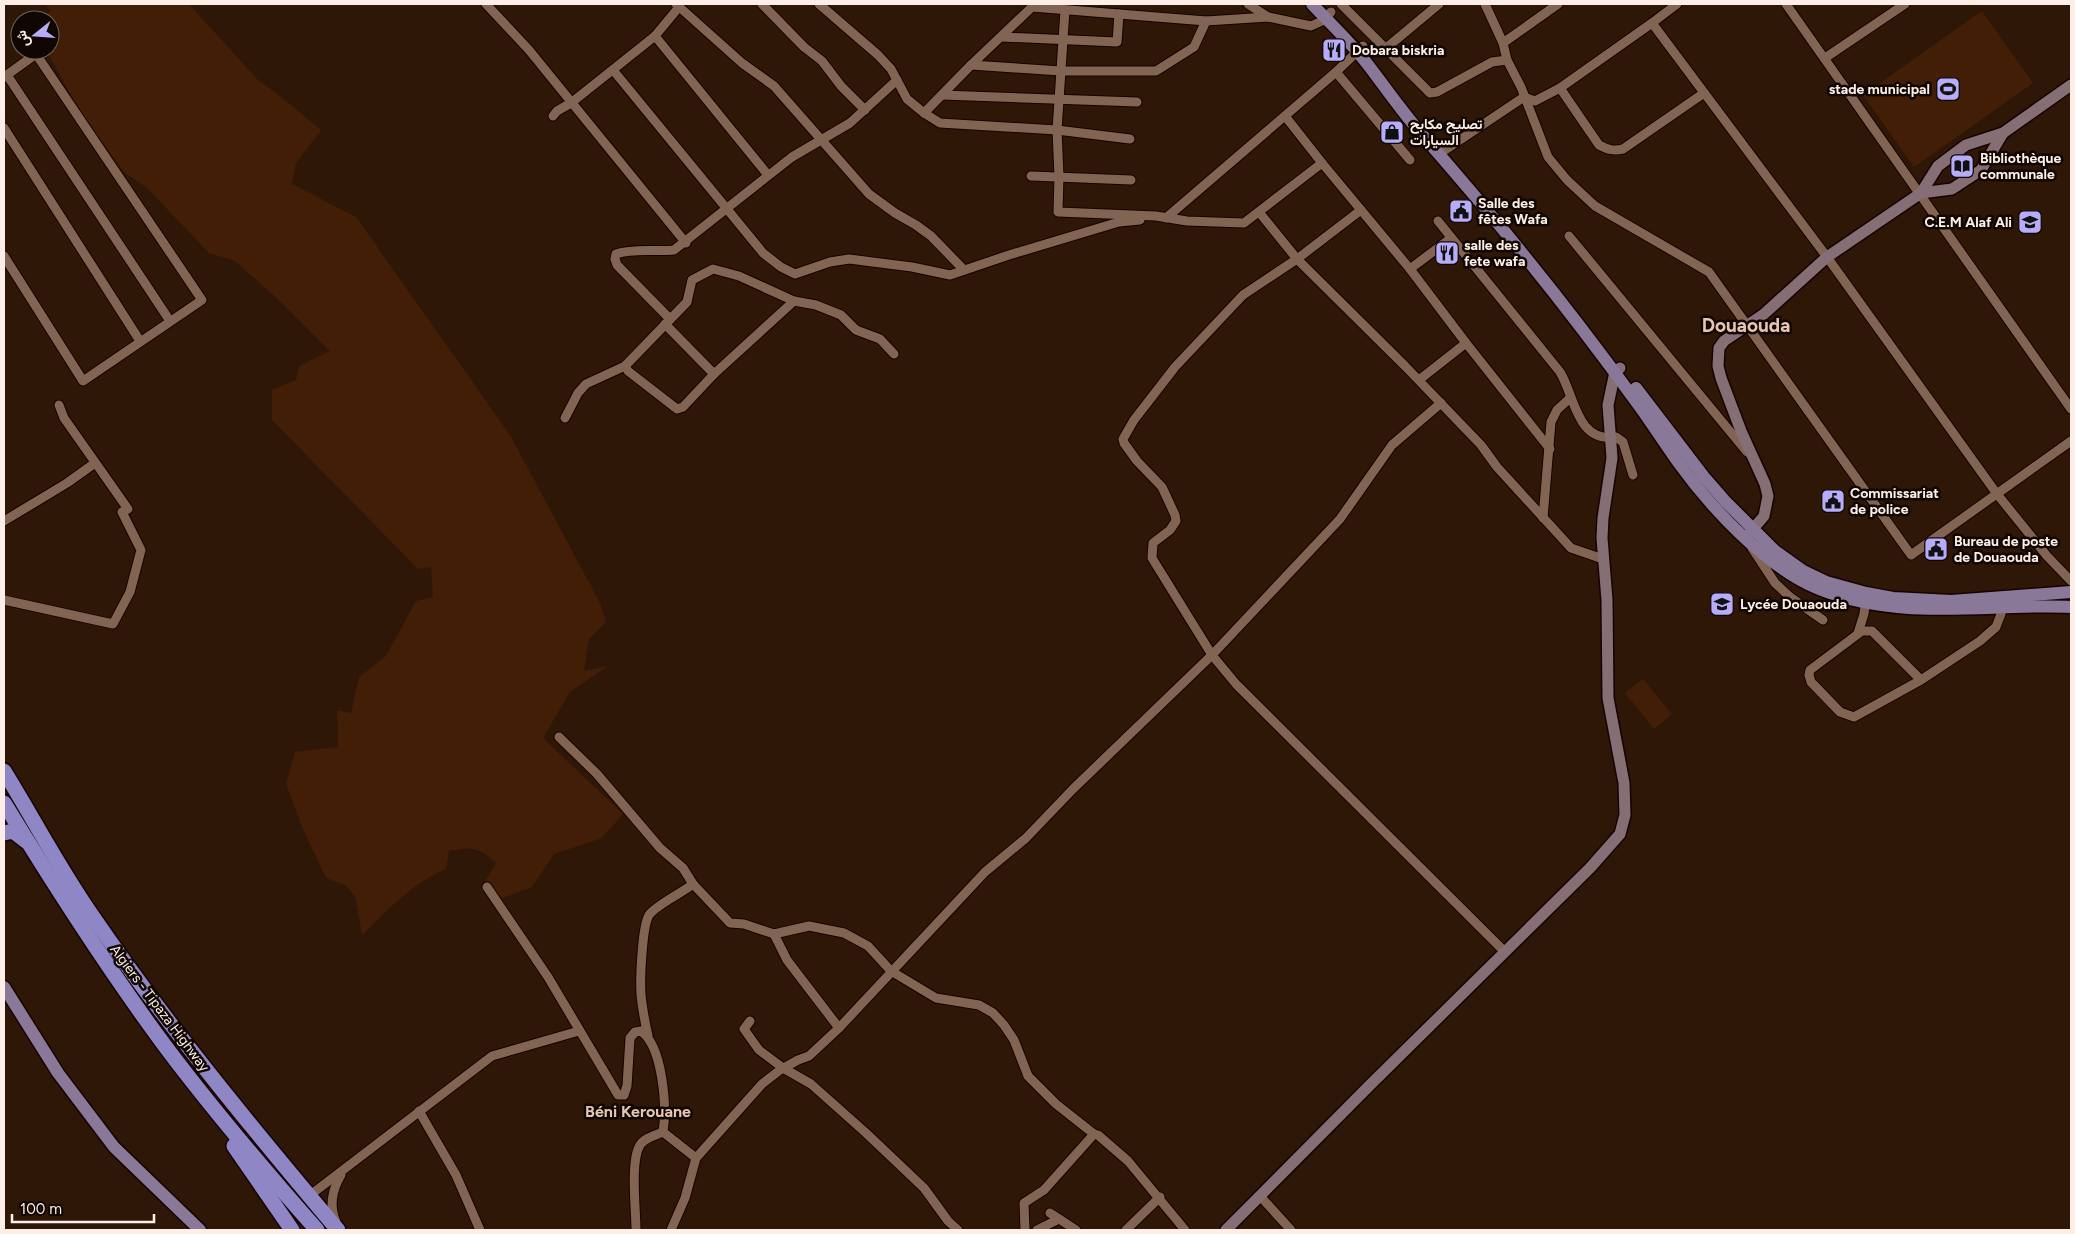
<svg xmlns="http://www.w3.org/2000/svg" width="2075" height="1234" font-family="Figtree,Vazirmatn,sans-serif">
<rect width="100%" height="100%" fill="#2f1708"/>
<!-- green -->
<g fill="#421e06">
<path d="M44,4H189L258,80L275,92L321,130L296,163L292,184L356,217L510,435L600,603L606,622L589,639L584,671L608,666L570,692L543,738L623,814L602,838L554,854L532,887L500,899L486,880L496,863C479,848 472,846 449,851L446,869C412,883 388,910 362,935L355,896L345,885L326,878L303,829L286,784L295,752L338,747L337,710L351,713L359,677L386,656L416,601L433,597L431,567L418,569L272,420V390L296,380L299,366L330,351L280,301L235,261L209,253L147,188L124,172L81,113L46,50H50V20H42L51,11Z"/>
<polygon points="1982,11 2033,83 1914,167 1863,95"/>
<polygon points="1643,679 1672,714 1654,729 1625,693"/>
</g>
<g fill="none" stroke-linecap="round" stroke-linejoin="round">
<!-- street casing -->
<g stroke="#160200" stroke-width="11">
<g id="street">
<polyline points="486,4 529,50 686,243"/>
<polyline points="676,4 742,63 774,86 869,194 895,213 916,225 931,236 964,270"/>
<polyline points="762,4 804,47 822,61 841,86 865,110"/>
<polyline points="819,4 878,55 891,69 907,99 924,113 971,65 1032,7 1206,21 1268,17 1311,26 1322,21 1331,12"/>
<polyline points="1248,4 1268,17"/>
<polyline points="1341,4 1430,93 1437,92 1492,62 1507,60"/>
<polyline points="1485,4 1503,43 1507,60 1521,87 1548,157 1567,180 1595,206 1709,272 1911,555 2071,441"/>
<polyline points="1786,4 2071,409"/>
<polyline points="1065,10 1057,130 1059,176 1058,212 1156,216 1187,221 1244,223 1322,163 1410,269 1451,238"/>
<polyline points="1652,23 1827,257 1997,494 2047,556 2071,581"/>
<polyline points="655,36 768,175"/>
<polyline points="1002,37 1117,42 1119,14"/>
<polyline points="1503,43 1558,4"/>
<polyline points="1385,49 1439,4"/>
<polyline points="1825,58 1905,4"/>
<polyline points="971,65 1061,71 1156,71 1194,47 1206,21"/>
<polyline points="613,70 763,253 781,267 795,274 830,262 849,259 912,267 950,275 1009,255 1119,222 1140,220"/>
<polyline points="1336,72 1410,160"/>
<polyline points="7,75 170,321"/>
<polyline points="4,77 36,54 202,300 83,381 4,256"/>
<path d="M1560,88L1599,145C1608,150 1614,151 1623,149L1704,93"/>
<polyline points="942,95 1137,102"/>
<polyline points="924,113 940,123 1057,130 1130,139"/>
<polyline points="553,116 557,111 571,103 655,36 679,7"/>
<polyline points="1285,116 1322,163"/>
<polyline points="4,128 140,341"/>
<polyline points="1439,154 1524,97 1535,101 1560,88 1652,23 1677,4"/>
<polyline points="1031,176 1131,180"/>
<polyline points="1361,210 1297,259 1405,366 1481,445 1497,467 1571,548 1603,559"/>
<polyline points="1259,212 1297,259 1243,295 1175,367 1134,420 1123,439 1124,443 1137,461 1162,487 1175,515 1176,521 1170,530 1153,543 1152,558 1212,655 1236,684 1504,951"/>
<polyline points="1166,218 1336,72 1363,46"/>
<path d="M1438,221L1560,372C1575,396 1576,443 1616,437L1623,442L1633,475"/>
<polyline points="1569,236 1747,452"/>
<polyline points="1410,269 1466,343"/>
<path d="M670,319L617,265L615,259L616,254C634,248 655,252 674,250L792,157L850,123L897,80"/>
<polyline points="665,324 714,374"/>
<polyline points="625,366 628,371 677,409 683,407 714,374 794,301"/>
<polyline points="1419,380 1466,343 1550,449"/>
<polyline points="565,418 578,393 586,384 625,366 687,302 692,280 713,269 739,276 794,301 816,305 841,315 856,330 880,339 894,354"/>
<polyline points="1543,518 1551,422 1557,410 1570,398"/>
<polyline points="4,521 67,483 95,463"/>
<polyline points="1752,548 1775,583 1790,597 1823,620"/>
<polyline points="4,600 113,624 130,592 141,550 122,512 128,509 64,418 59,405"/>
<polyline points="1858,633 1864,614 1866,598"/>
<polyline points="1921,680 1872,631 1862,631 1810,670 1809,675 1811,682 1840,712 1854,717 1921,680 1980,641 1996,627 2001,614 2001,608"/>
<polyline points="559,737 597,774 660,848 683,868 693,884 730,923 744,924 774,934 809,926 844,933 868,946 891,971 936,998 979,1005 993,1013 1004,1025 1014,1040 1028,1076 1056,1104 1094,1134 1098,1135 1128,1161 1185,1230"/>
<path d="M487,887L548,977L618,1095H624L627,1086L630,1038L635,1032L641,1031C663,1047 667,1107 663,1132C656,1135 644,1138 640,1145C630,1161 636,1210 636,1230"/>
<polyline points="774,934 787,960 839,1028"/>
<polyline points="750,1021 744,1029 759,1050 783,1068 811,1084 866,1133 924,1188 948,1221 958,1230"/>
<path d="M648,1036C645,1022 642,1008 641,994C640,979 642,927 649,915C656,905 682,893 693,884"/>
<polyline points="419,1111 456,1175 480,1230"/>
<polyline points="663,1132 696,1158"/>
<polyline points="309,1196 492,1056 579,1031"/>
<polyline points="1260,1196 1291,1230"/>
<polyline points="1050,1213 1076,1230"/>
<path d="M336,1222C329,1206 332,1190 341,1175"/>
<polyline points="671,1230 685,1198 696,1158 762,1084 780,1070 798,1060 809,1056 839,1028 985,872 1026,838 1073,789 1212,655 1340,519 1392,445 1441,403"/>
<polyline points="1025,1230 1024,1203 1044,1190 1094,1134"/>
<polyline points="1037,1230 1059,1219"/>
<polyline points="1126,1230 1160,1197"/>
</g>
</g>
<!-- secondary casing -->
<g stroke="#160200" stroke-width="14">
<g id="secondary">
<polyline points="1921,193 1952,189 1981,170 2003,133"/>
<polyline points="1747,536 1764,516 1768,496 1765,484 1741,431 1721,378 1718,366 1719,348 1724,341 1764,314 1827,257 1921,193 1938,166 1966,145 2003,133 2071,85"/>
<polyline points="1226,1230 1370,1085 1590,868 1620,834 1625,815 1624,783 1608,698 1607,600 1602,538 1603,518 1612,458 1608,405 1615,372 1620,368"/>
</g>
</g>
<!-- primary casing -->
<g stroke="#160200" stroke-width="15">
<g id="primary">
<path d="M1312,4C1330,23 1349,41 1365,61C1383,84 1400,109 1419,131C1455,173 1492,215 1526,258C1565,306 1603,356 1640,407C1653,425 1665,444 1678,462C1711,508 1767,568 1819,589C1901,622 1987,603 2071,607"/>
<polyline points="1636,388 1704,477 1725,501 1775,551 1803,571 1826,582 1866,593 1893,598 1951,601 2071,592"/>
<polyline points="4,987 58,1073 114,1147 200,1230"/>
</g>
</g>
<!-- highway casing -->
<g stroke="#160200" stroke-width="18">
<g id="highway">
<path d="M4,771C33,818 59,868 91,914C166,1024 252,1128 338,1230"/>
<path d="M4,803C54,885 108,969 165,1046C213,1110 265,1171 317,1230"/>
<polyline points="4,833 13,831 26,841"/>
<polyline points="234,1146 292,1230"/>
</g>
</g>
<!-- street -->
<use href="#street" stroke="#826453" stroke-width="9"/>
<!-- secondary -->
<use href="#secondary" stroke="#866e75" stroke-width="11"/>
<!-- primary -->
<use href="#primary" stroke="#897897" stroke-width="12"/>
<!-- highway -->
<use href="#highway" stroke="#8e86c5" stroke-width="15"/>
</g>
<!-- icons -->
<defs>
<g id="restaurant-square" transform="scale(1.25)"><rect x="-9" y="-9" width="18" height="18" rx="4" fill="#b6acf8" stroke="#100602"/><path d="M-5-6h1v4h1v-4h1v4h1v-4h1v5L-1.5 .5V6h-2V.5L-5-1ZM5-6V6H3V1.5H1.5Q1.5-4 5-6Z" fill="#111"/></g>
<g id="stadium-square" transform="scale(1.25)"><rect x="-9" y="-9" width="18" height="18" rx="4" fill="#b6acf8" stroke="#100602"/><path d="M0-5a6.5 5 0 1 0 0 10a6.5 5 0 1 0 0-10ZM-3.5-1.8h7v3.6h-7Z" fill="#111"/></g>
<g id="shop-square" transform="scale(1.25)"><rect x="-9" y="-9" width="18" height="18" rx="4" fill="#b6acf8" stroke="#100602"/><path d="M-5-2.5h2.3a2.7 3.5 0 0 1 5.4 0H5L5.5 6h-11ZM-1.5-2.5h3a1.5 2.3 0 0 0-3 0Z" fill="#111"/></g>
<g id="library-square" transform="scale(1.25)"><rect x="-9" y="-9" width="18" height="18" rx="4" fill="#b6acf8" stroke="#100602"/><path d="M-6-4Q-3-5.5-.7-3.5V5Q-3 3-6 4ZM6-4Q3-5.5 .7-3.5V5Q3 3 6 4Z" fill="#111"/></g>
<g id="civic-square" transform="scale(1.25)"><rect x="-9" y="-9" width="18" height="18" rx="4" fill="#b6acf8" stroke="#100602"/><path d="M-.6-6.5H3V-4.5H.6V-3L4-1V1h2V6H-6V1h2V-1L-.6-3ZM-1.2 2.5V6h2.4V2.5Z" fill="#111"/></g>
<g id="school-square" transform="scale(1.25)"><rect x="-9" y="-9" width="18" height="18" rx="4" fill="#b6acf8" stroke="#100602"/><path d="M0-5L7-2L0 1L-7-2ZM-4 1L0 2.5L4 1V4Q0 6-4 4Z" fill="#111"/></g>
</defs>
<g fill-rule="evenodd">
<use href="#restaurant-square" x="1334" y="50"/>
<use href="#stadium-square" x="1948" y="89"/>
<use href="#shop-square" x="1392" y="132"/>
<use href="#library-square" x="1962" y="166"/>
<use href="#civic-square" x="1461" y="211"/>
<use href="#school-square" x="2030" y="222"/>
<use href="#restaurant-square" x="1447" y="253"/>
<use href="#civic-square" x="1833" y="501"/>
<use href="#civic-square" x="1936" y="549"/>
<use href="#school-square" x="1722" y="604"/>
</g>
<g text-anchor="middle" stroke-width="5" stroke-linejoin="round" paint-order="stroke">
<!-- poi labels -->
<g font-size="14" font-weight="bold" fill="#fdefe7" stroke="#100602" text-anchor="start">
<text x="1352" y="55">Dobara biskria</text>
<text x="1930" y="94" text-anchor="end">stade municipal</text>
<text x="1410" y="129">تصليح مكابح<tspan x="1410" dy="16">السيارات</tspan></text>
<text x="1980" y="163">Bibliothèque<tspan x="1980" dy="16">communale</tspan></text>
<text x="1478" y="208">Salle des<tspan x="1478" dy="16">fêtes Wafa</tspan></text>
<text x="2012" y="227" text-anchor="end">C.E.M Alaf Ali</text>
<text x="1464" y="250">salle des<tspan x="1464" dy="16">fete wafa</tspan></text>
<text x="1850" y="498">Commissariat<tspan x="1850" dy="16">de police</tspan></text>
<text x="1954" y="546">Bureau de poste<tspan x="1954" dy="16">de Douaouda</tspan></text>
<text x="1740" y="609">Lycée Douaouda</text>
</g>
<!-- street labels -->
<g font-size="14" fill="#fdefe7" stroke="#100602">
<text transform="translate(160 1008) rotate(53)" y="5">Algiers - Tipaza Highway</text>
</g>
<!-- quarter labels -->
<g font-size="16" font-weight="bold" fill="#e7c5b2" stroke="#100602">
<text x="638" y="1117">Béni Kerouane</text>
</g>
<!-- district labels -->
<g font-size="19" font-weight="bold" fill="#e7c5b2" stroke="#100602">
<text x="1746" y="332">Douaouda</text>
</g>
</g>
<!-- border -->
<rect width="2075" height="1234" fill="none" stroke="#fdefe7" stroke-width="10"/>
<!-- north arrow -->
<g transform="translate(35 35) rotate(253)"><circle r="24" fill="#100602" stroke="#6f635e"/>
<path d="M0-4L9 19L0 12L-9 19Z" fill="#b6acf8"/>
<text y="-8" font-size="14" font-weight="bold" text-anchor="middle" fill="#fdefe7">ش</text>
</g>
<!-- scale -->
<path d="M12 1214v8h142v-8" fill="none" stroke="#fdefe7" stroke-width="2.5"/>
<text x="20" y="1214" font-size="15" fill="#fdefe7" stroke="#100602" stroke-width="4" paint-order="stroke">100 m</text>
</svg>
